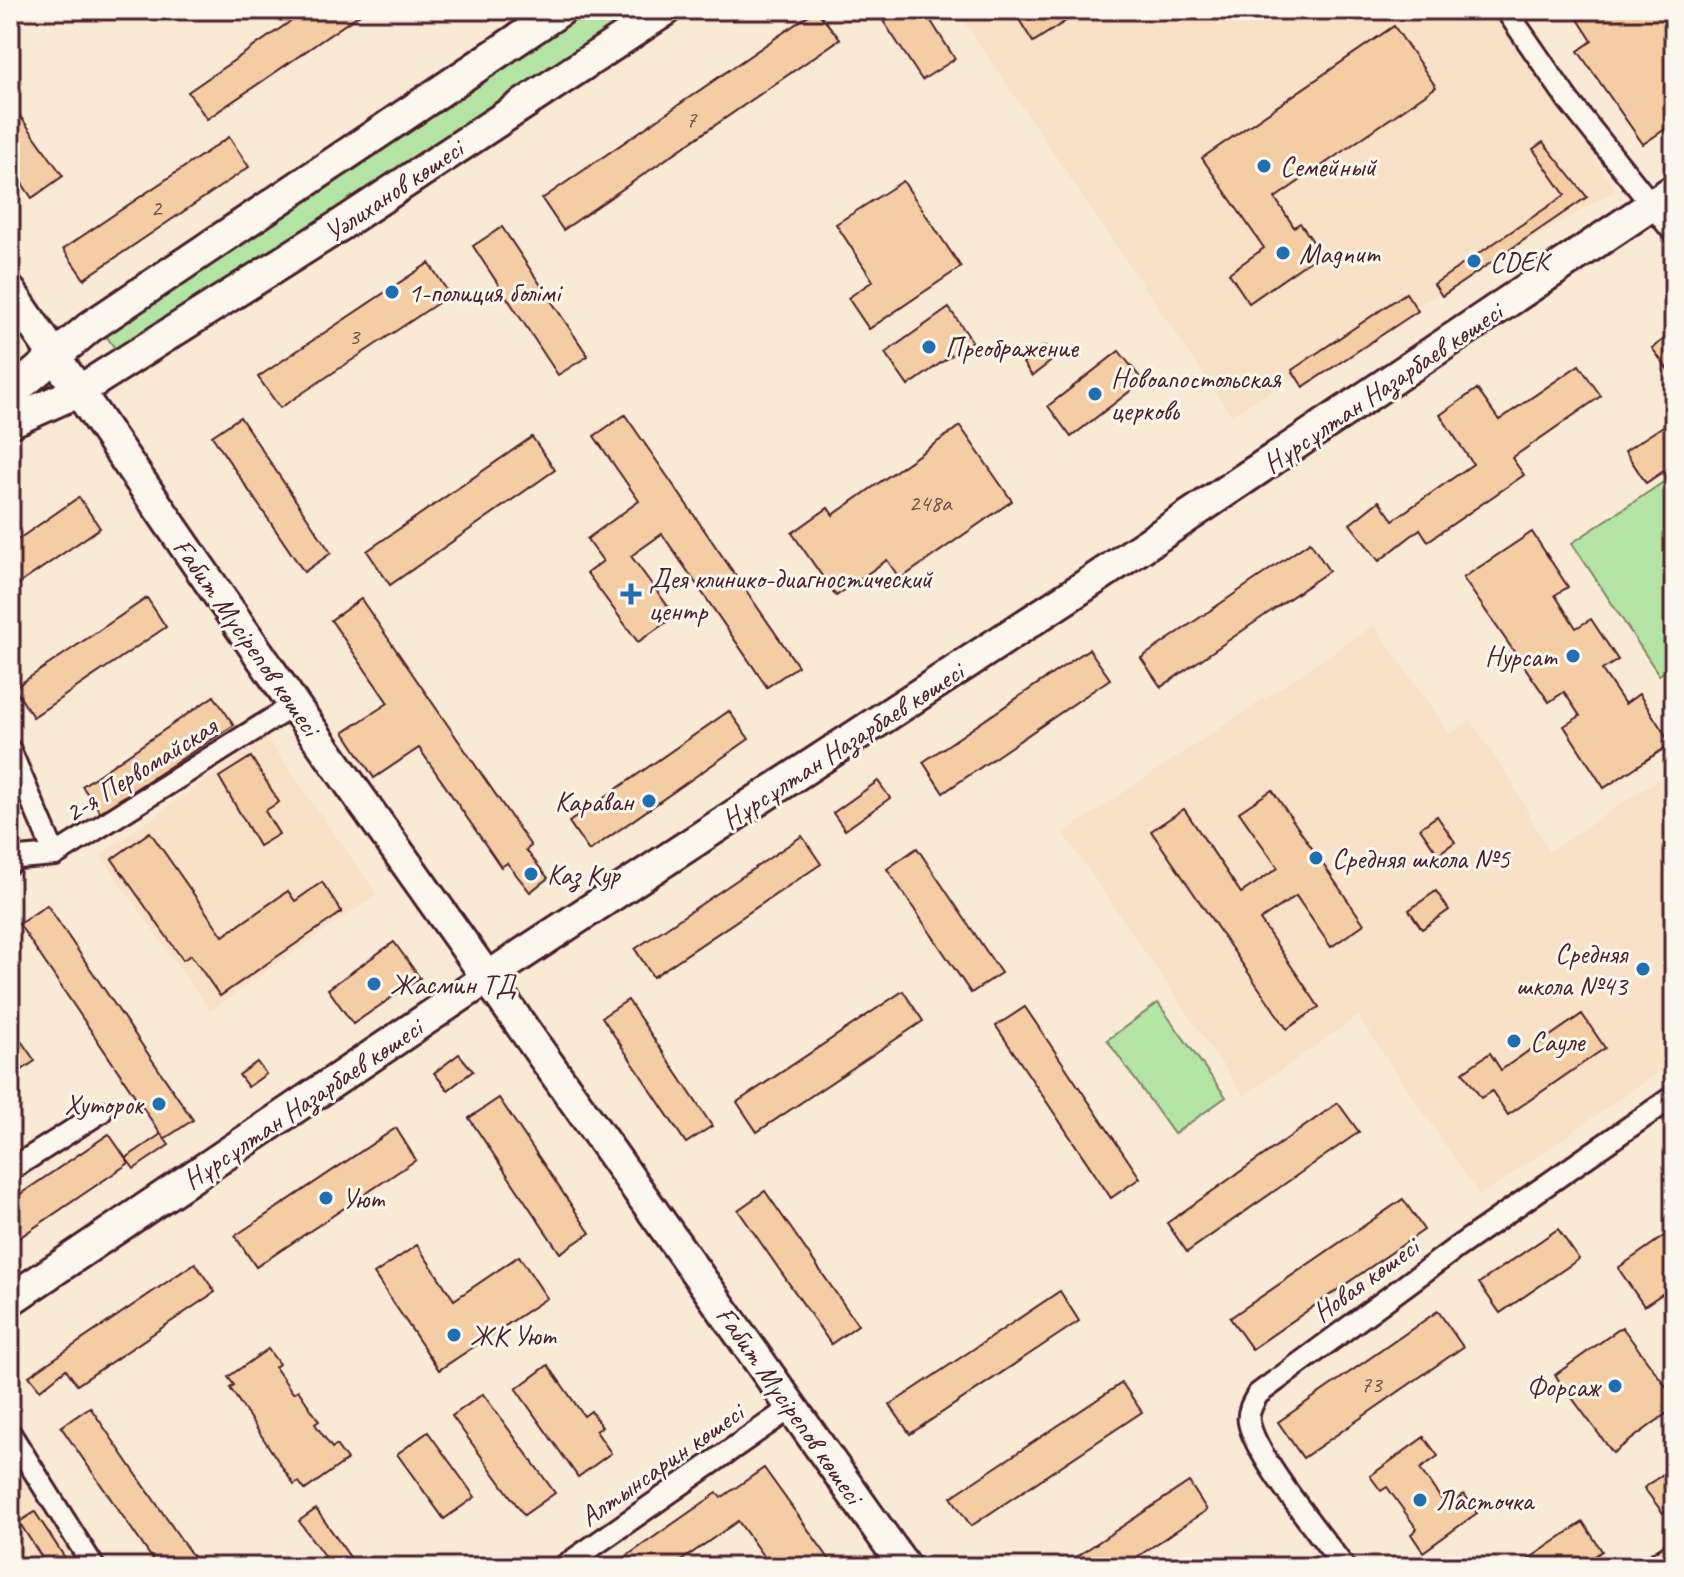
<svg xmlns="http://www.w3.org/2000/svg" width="1684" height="1577" font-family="Caveat,sans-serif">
<rect width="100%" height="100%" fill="#f9ead6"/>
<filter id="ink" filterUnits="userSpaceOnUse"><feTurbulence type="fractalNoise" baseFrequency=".0125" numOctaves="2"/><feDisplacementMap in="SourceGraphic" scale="16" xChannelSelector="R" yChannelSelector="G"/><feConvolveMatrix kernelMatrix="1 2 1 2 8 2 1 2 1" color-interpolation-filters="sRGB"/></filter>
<g filter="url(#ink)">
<!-- built -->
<g fill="#f8e1c7">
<polygon points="956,10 1496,10 1616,190 1231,415"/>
<polygon points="1374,625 1450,734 1470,720 1512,782 1549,852 1674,769 1674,1061 1480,1196 1358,1016 1244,1096 1063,833"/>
<polygon points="266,737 377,894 210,1011 100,855"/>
<polygon points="10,1457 80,1567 10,1567"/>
</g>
<!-- green -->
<g fill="#b4e4a3" stroke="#7f8267" stroke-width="2">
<polygon points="581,10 636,10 120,356 103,331"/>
<polygon points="1674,475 1674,666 1659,675 1572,543"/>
<polygon points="1158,1003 1226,1097 1174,1134 1107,1040"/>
</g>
<!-- building -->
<g fill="#f5cda4" stroke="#4a1f2b" stroke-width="2">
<polygon points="307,10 366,10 207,119 188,92"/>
<polygon points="816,10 840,39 563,230 542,199"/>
<polygon points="876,10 924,10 955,59 922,80"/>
<polygon points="1013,10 1083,10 1033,42"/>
<polygon points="1572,10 1674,10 1674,123 1643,144 1578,51 1592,41"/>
<polygon points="1394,26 1436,87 1275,198 1294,227 1300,223 1321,253 1249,303 1229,273 1264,248 1202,158"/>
<polygon points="10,102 63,176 32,198 10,166"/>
<polygon points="229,137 249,167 84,279 63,249"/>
<polygon points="1543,142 1587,197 1442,296 1434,284 1565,195 1533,149"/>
<polygon points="903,181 961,267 869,329 848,298 873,281 836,224"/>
<polygon points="502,227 588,356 558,375 473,246"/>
<polygon points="429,263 450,295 280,408 258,377"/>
<polygon points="1406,293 1418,311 1303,387 1292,370"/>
<polygon points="949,308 972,341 908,386 885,353"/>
<polygon points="1674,332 1674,378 1652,348"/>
<polygon points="1045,346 1054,359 1032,376 1023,363"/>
<polygon points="1119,351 1143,381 1071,437 1048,406"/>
<polygon points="1579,365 1601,396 1512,458 1524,475 1428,541 1420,529 1379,561 1350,524 1379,501 1393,520 1473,464 1440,415 1477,389 1499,420"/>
<polygon points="625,415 798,666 767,687 662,534 631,556 675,616 638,642 587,573 603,561 587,539 639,501 594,436"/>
<polygon points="240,417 331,553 304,572 212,436"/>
<polygon points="1674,419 1674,464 1646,483 1625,451"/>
<polygon points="960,426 1012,501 900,579 887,560 836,596 792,533 828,508 833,515"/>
<polygon points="532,437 555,470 390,585 367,551"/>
<polygon points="79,497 100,528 10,590 10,545"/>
<polygon points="1532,532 1568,587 1555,595 1576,628 1591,619 1618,660 1602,670 1625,704 1639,694 1671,744 1604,788 1564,726 1580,716 1564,692 1549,702 1463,578"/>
<polygon points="1310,542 1329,571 1161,687 1141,658"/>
<polygon points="147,598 166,627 33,717 14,688"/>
<polygon points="361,599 531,846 526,850 548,878 530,892 507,863 501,867 419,748 374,778 344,732 388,703 331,620"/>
<polygon points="1089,649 1110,679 943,793 923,762"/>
<polygon points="214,696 234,725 100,812 82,786"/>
<polygon points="729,711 749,739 589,851 569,822"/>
<polygon points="251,757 279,802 265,811 279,834 259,846 219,777"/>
<polygon points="878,781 890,798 845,830 833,813"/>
<polygon points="1272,790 1364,924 1331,947 1296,896 1260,920 1319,1007 1287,1029 1151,831 1184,809 1241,893 1278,868 1239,812"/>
<polygon points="1437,816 1455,842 1438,854 1420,828"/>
<polygon points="150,832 223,936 288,891 295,901 322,882 342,912 220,996 191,955 183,960 112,859"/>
<polygon points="802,836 821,864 653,977 635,949"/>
<polygon points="917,848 1001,973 971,993 887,869"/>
<polygon points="1436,891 1449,910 1422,929 1409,910"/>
<polygon points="47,905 193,1120 164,1139 19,924"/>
<polygon points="394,942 420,978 353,1024 328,989"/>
<polygon points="903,991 923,1021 757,1132 737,1102"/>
<polygon points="628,1000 712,1126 686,1143 602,1017"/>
<polygon points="1025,1007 1140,1178 1111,1198 996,1026"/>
<polygon points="1582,1014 1605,1048 1508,1115 1492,1091 1481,1098 1463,1072 1490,1053 1501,1070"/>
<polygon points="10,1025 35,1061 10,1078"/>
<polygon points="459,1054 473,1071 448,1090 434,1073"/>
<polygon points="257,1062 266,1074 248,1087 239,1075"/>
<polygon points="499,1098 590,1233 560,1253 469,1118"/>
<polygon points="1338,1103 1359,1132 1187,1252 1167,1223"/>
<polygon points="396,1128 416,1160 256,1267 235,1236"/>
<polygon points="109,1134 129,1163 10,1244 10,1201"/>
<polygon points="161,1134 169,1145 134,1169 126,1158"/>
<polygon points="765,1191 858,1325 831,1344 738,1210"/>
<polygon points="1403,1199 1424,1230 1252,1349 1230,1318"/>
<polygon points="1558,1229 1579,1259 1500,1313 1479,1283"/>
<polygon points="1674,1229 1674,1286 1644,1306 1618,1268"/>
<polygon points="417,1245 454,1300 519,1256 547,1298 439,1370 374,1274"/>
<polygon points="195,1263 215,1292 77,1385 66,1369 40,1390 29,1376"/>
<polygon points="1060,1291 1079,1321 910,1434 890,1405"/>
<polygon points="1438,1311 1463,1347 1303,1458 1278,1422"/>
<polygon points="1622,1327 1674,1397 1674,1408 1613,1453 1555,1375"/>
<polygon points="268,1349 279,1364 275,1367 293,1393 298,1390 319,1421 315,1424 332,1448 336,1445 347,1460 305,1490 299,1482 294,1485 230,1388 234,1385 228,1377"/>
<polygon points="548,1365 584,1416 591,1411 602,1427 596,1431 611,1453 578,1477 516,1389"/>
<polygon points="1122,1383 1142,1412 971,1526 951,1497"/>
<polygon points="483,1394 555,1493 524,1515 452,1416"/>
<polygon points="90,1407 200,1567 158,1567 61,1427"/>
<polygon points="428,1432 475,1497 444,1519 397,1454"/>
<polygon points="1424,1437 1438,1456 1420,1469 1447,1507 1464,1494 1477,1513 1423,1552 1411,1534 1417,1529 1387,1487 1381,1491 1370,1476"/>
<polygon points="1674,1466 1674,1505 1663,1513 1644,1488"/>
<polygon points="764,1468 835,1567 771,1567 738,1521 672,1567 611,1567 717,1493 721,1498"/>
<polygon points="1189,1482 1207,1510 1122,1567 1061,1567"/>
<polygon points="316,1509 357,1567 332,1567 299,1521"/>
<polygon points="35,1512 71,1567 48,1567 19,1522"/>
<polygon points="1583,1522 1602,1551 1579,1567 1517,1567"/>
</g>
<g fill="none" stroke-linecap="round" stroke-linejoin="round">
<!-- street casing -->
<g stroke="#4a1f2b" stroke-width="26">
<g id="street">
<polyline points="1506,10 1568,100 1674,233"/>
<polyline points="10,750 55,855"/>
<polyline points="10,863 18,858 55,855 294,705"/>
<polyline points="10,1170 101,1112"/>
<polyline points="10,1433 94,1567"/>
<polyline points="563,1567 792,1407"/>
<path d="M1344,1567C1321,1535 1255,1457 1249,1422C1247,1412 1253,1402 1258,1394L1456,1248L1674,1096"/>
</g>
</g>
<!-- secondary casing -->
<g stroke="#4a1f2b" stroke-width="36">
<g id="secondary">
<polyline points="10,291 294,705 905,1567"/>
<polyline points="10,394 90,327 561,10"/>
<polyline points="10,422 79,391 327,234 666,10"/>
<polyline points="10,1300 524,953 1074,593 1674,190"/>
</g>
</g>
<!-- primary casing -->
<g stroke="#4a1f2b" stroke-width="38">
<polyline id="primary" points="1662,1567 1674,1559"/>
</g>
<!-- street -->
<use href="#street" stroke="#fbf7ec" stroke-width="20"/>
<!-- secondary -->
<use href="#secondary" stroke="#fbf7ec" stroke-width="30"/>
<!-- primary -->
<use href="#primary" stroke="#f9deab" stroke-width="32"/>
</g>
</g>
<!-- markers -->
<g fill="#1f6fb2" stroke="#fbf7ec" stroke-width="3">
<circle cx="1264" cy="166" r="8"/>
<circle cx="1283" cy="253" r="8"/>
<circle cx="1474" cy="261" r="8"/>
<circle cx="392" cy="292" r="8"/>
<circle cx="929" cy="347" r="8"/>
<circle cx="1095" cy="394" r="8"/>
<path d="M627 582h8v8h8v8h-8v8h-8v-8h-8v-8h8z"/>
<circle cx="1573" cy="656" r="8"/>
<circle cx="649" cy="801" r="8"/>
<circle cx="1316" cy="858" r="8"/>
<circle cx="531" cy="874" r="8"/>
<circle cx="1643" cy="969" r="8"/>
<circle cx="374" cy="984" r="8"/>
<circle cx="1514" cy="1041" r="8"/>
<circle cx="159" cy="1104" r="8"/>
<circle cx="326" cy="1198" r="8"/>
<circle cx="454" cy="1335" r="8"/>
<circle cx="1615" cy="1386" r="8"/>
<circle cx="1420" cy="1500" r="8"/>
</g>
<g text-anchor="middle" stroke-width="6" stroke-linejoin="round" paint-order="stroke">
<!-- number labels -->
<g font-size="24" fill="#754a49">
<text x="691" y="127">7</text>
<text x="156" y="216">2</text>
<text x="354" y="344">3</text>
<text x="930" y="511">248а</text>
<text x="1371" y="1392">73</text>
</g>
<!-- poi labels -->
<g font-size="28" fill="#4a1f2b" stroke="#fbf7ec" text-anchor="start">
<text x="1280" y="176">Семейный</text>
<text x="1299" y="263">Magnum</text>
<text x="1490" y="271">CDEK</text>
<text x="408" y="302">1-полиция болiмi</text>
<text x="945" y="357">Преображение</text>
<text x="1111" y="388">Новоапостольская<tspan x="1111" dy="32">церковь</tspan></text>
<text x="649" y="588">Дея клинико-диагностический<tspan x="649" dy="32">центр</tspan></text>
<text x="1557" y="666" text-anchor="end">Нурсат</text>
<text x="633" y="811" text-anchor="end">Караван</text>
<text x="1332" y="868">Средняя школа №5</text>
<text x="547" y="884">Каз Кур</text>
<text x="1627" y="963" text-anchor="end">Средняя<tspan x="1627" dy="32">школа №43</tspan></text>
<text x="390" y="994">Жасмин ТД</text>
<text x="1530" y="1051">Сауле</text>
<text x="143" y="1114" text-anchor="end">Хуторок</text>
<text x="342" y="1208">Уют</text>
<text x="470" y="1345">ЖК Уют</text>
<text x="1599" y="1396" text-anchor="end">Форсаж</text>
<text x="1436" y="1510">Ласточка</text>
</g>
<!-- street labels -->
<g font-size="28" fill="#4a1f2b" stroke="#fbf7ec">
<text transform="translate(393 190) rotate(-34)" y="10">Уәлиханов көшесі</text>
<text transform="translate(1382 387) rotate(-34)" y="10">Нұрсұлтан Назарбаев көшесі</text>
<text transform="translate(247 636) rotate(55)" y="10">Ғабит Мүсірепов көшесі</text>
<text transform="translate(842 745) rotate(-33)" y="10">Нұрсұлтан Назарбаев көшесі</text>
<text transform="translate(140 769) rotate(-32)" y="10">2-я Первомайская</text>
<text transform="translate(302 1103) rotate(-34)" y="10">Нұрсұлтан Назарбаев көшесі</text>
<text transform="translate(1365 1279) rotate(-36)" y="10">Новая көшесі</text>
<text transform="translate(790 1404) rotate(55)" y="10">Ғабит Мүсірепов көшесі</text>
<text transform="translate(661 1464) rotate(-35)" y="10">Алтынсарин көшесі</text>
</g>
</g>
<!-- margin -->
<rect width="1684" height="1577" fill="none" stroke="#fbf7ec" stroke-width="40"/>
<rect x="20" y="20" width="1644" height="1537" fill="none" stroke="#4a1f2b" stroke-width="3" filter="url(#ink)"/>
</svg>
